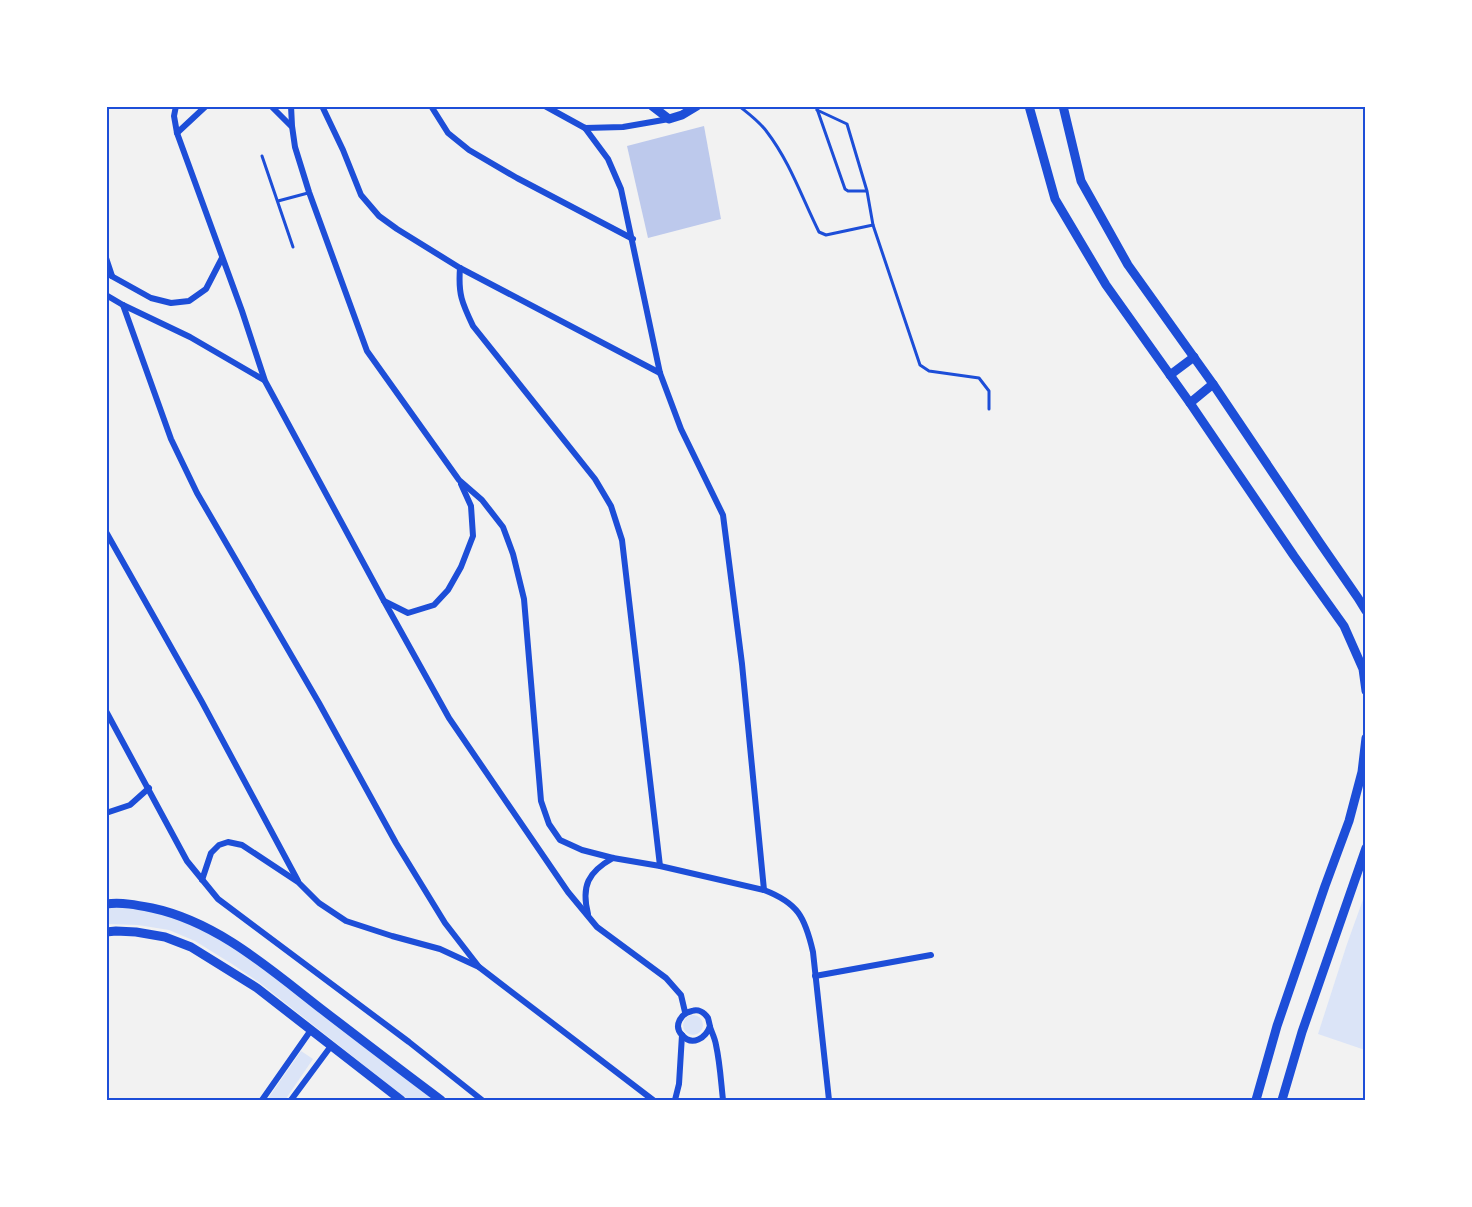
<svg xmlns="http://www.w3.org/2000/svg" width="1472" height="1207" font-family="'Libre Baskerville',serif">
<rect width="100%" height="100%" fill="#f2f2f2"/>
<!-- green -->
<g fill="#dbe4f7">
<polygon points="1365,894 1366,1050 1365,1050 1318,1034 1347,944"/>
<polygon points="106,907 137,908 168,914 229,943 438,1100 408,1100 260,983 232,964 195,941 169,930 138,925 107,924"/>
<circle cx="693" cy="1025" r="10"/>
<polygon points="301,1051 313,1059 285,1100 267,1100"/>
</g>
<!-- building -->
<polygon fill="#bdc9ec" points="704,126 721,219 648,238 627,146"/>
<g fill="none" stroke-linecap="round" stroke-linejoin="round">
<!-- service -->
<g stroke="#1d4ed8" stroke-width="3">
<path d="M739,106C749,114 759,121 767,132C790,162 802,198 819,232L826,235L873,225"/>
<polyline points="816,106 845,189 848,191 866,191"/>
<polyline points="817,110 847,124 867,191 873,225 920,365 929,371 979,378 989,391 989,409"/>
<polyline points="262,156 293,247"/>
<polyline points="278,201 308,193"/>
</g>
<!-- minor -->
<g stroke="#1d4ed8" stroke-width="6">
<polyline points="176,106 174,116 177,133 242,311 265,381 384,601 449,718 568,892 597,927 666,978 681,995 685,1012"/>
<polyline points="271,106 291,126"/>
<path d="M291,106L292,126L295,147L309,192L367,351L459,480L482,500L503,527L513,554L524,599L541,801L549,824L560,840L582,850L613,858L660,866L764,890C798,903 805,917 813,952L829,1100"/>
<polyline points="322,106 343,150 361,195 379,216 397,229 460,268 660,373"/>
<polyline points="431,106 448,133 469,150 517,178 633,239"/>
<polyline points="545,106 585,128 623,127 669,119"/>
<polyline points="585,128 608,159 621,189 660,373 681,429 723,515 742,664 764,890"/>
<polyline points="177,133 206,106"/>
<polyline points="106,258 112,276"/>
<path d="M460,268C458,294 462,303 473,326L595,479L611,506L622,540L660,866"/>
<polyline points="106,273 151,298 171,303 189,301 206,289 222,258"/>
<polyline points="106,295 123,305 190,337 264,380"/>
<polyline points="123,305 171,439 197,493 319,703 396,843 445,923 479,967"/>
<polyline points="106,532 202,702 298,881"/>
<polyline points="384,601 408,613 434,605 448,590 461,567 473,536 471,506 461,484"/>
<polyline points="106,711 187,861 218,899 409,1042 482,1100"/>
<polyline points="106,813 130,805 149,788"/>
<polyline points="202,880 211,853 219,845 228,842 242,845 298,882 319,903 346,921 392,936 440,949 479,967 653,1100"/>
<path d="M588,914C581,886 588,872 613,858"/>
<polyline points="815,976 931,955"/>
<path d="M710,1026C706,1038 692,1047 682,1035C673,1026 681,1013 692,1011C698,1009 704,1012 708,1018C708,1018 710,1026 710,1027C712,1033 715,1038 716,1045C720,1063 721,1082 723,1100"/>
<polyline points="262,1100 311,1030"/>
<polyline points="291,1100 331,1046"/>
<polyline points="675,1100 679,1084 682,1035"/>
</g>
<!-- secondary -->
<g stroke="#1d4ed8" stroke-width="9">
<polyline points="652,106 669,119 682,115 697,106"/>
<polyline points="1029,106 1055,199 1106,285 1190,403 1294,556 1344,626 1363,669 1366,691"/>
<polyline points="1063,106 1081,181 1128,265 1213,384 1320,543 1358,598 1366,611"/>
<polyline points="1170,375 1194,357"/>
<polyline points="1190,403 1213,384"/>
<path d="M106,904C122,902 137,905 152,908C218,922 271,970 324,1011C363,1041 402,1071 441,1100"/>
<polyline points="106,932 116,931 136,932 165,937 191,947 257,988 401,1100"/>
<polyline points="1256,1100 1277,1026 1325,886 1349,821 1362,772 1366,738"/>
<polyline points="1282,1100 1302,1032 1366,848"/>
</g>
</g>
<!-- border -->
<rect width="1472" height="1207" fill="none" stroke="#ffffff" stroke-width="216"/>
<rect x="108" y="108" width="1256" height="991" fill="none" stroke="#1d4ed8" stroke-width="2"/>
</svg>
